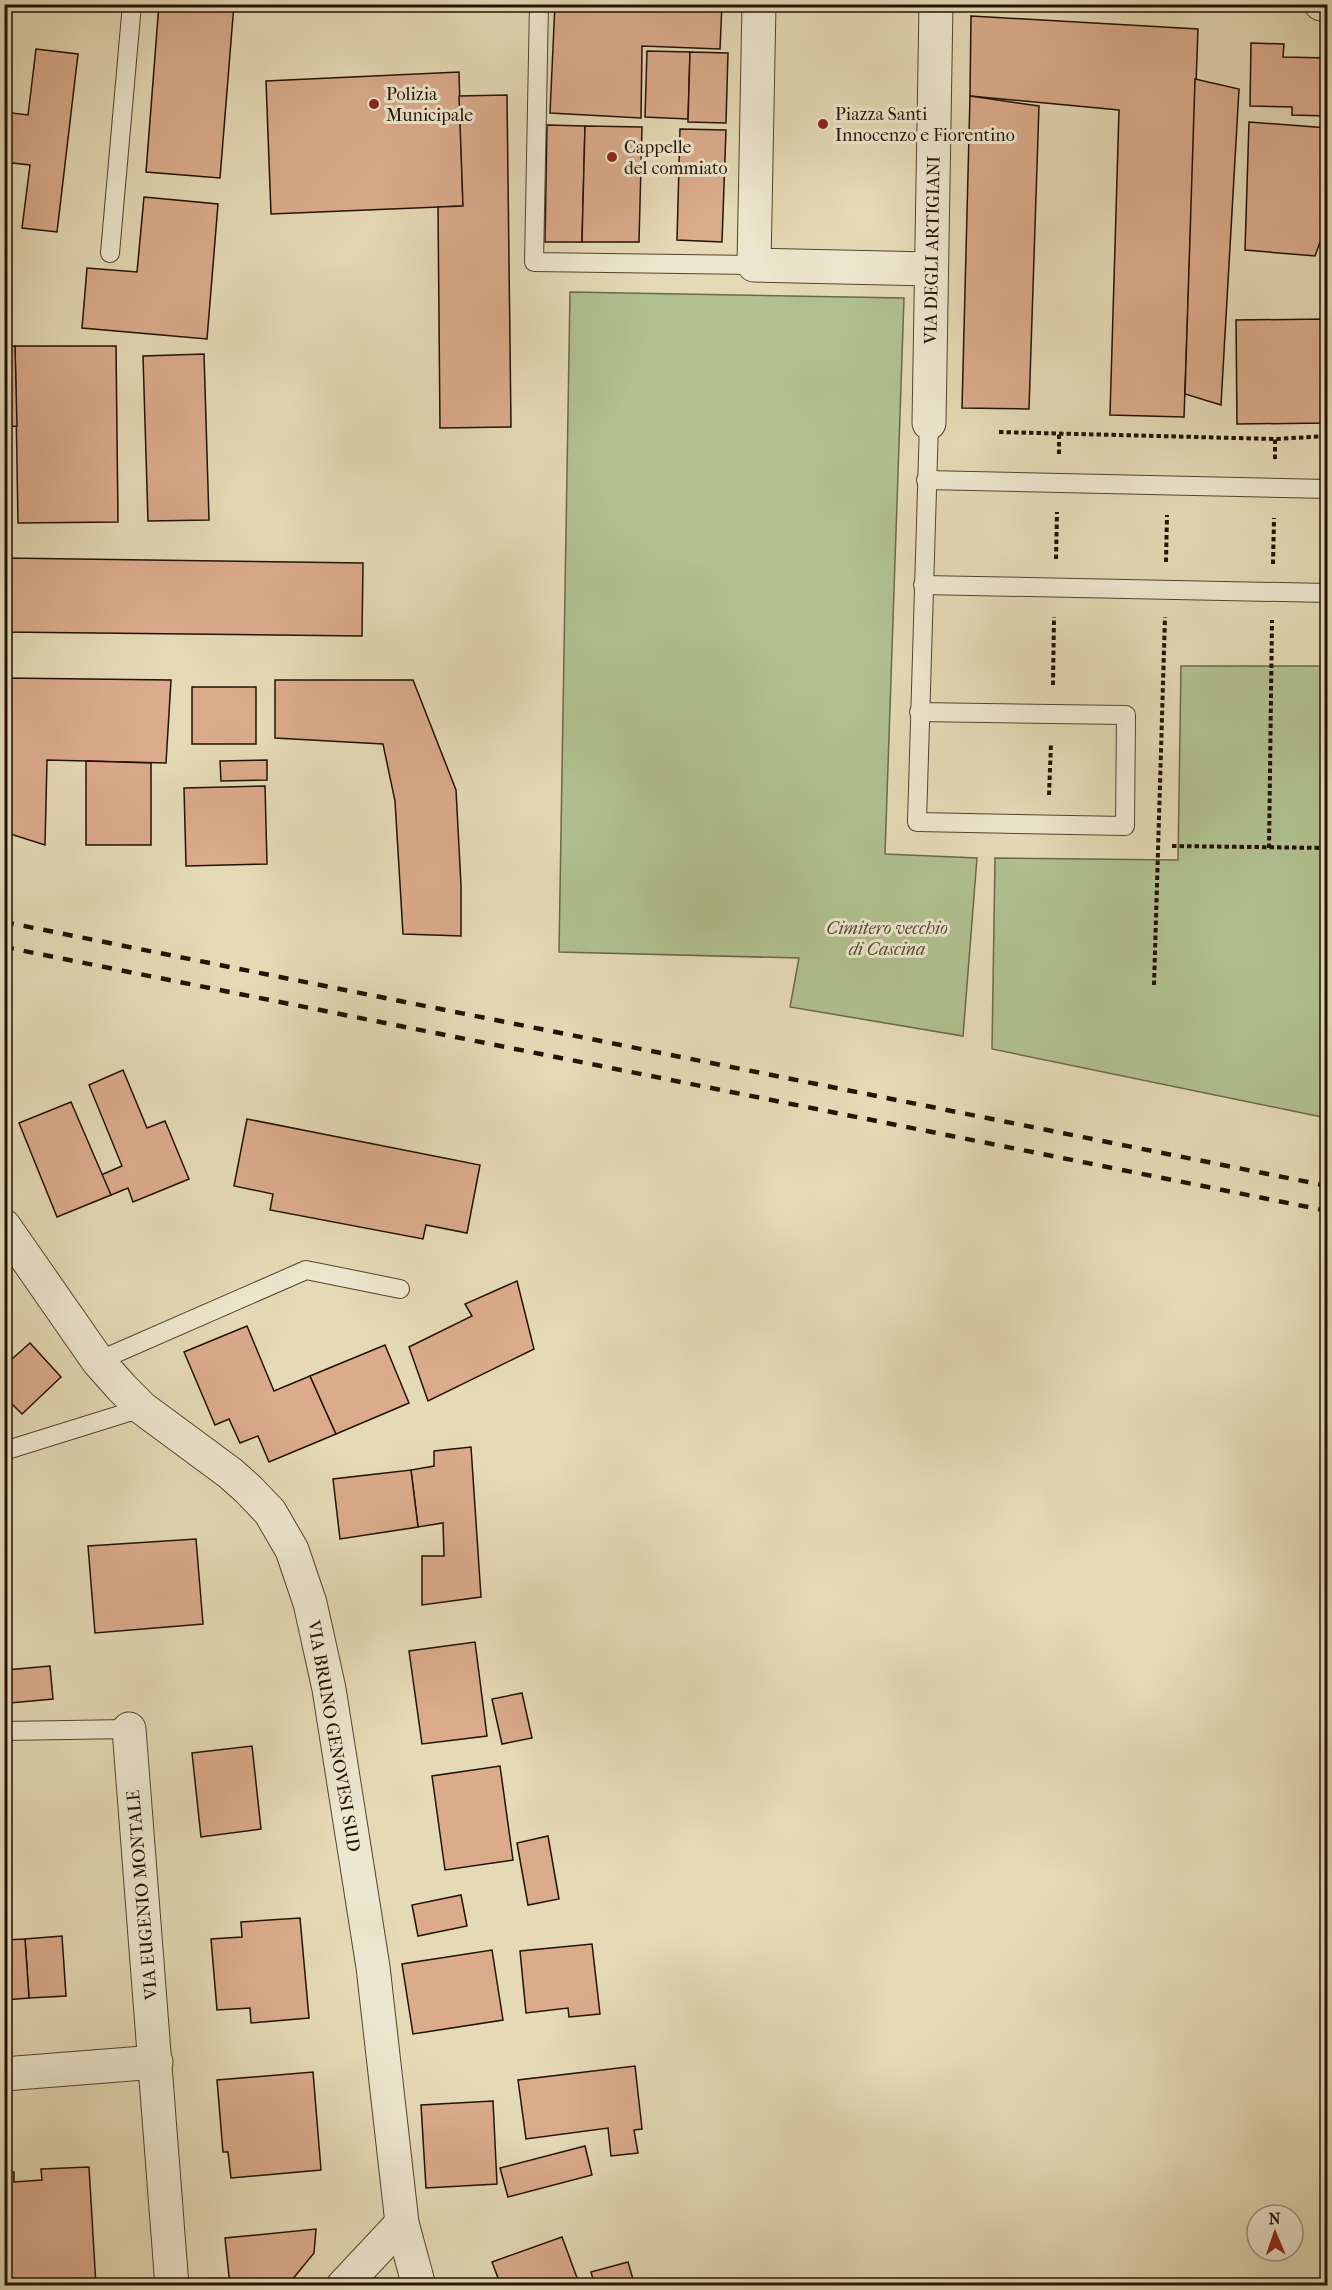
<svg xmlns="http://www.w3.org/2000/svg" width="1332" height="2290" font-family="'IM FELL French Canon',serif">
<rect width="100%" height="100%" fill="#e4dab5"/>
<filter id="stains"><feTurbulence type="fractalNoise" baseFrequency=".00333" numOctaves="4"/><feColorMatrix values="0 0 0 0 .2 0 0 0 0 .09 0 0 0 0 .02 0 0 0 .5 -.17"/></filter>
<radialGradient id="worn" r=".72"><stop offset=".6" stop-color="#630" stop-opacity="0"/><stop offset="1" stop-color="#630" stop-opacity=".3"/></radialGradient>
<!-- green -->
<g fill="#b1c08f" stroke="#6a6948" stroke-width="1.5">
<polygon points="570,292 904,298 885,854 977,858 963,1036 790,1007 799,958 559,952"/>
<polygon points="1181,666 1327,666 1327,1118 992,1049 995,858 1178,860"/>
</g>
<!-- building -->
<g fill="#dbab8c" stroke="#221202" stroke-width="1.5">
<polygon points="159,4 234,4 220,178 146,172"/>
<polygon points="555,4 722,4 720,49 642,46 641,118 550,113"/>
<polygon points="971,16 1198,29 1184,417 1110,415 1119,110 970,96"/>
<polygon points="1251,43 1284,44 1283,57 1328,58 1328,116 1292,115 1292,107 1250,106"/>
<polygon points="36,49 78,54 57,232 22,228 30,165 4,162 4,112 28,115"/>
<polygon points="647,51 690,52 688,119 645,117"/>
<polygon points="690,52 728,53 726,123 688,122"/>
<polygon points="459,72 463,206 271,214 266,81"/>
<polygon points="1195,79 1239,89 1221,405 1185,394"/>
<polygon points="507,95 511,427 440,428 438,207 463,206 459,96"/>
<polygon points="970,96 1039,106 1029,409 962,408"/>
<polygon points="1249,122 1328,128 1328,243 1320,242 1315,256 1245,250"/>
<polygon points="547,125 585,126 582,242 545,242"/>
<polygon points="585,126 642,127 639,242 582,242"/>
<polygon points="680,129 726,130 722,242 677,240"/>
<polygon points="144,197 218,204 207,339 82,328 87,268 137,272"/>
<polygon points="1328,319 1328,423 1237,424 1236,320"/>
<polygon points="15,346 116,346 118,522 18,523"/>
<polygon points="15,346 17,426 4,427 4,347"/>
<polygon points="204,354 209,520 148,521 143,356"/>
<polygon points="4,558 363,563 362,636 4,632"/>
<polygon points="4,678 171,680 166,763 47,760 45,845 4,832"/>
<polygon points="275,680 413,680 456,790 461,885 461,936 403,934 395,801 383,744 275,738"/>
<rect x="192" y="687" width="64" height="57"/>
<polygon points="267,760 267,780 221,781 220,761"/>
<polygon points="86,761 151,763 151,845 86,845"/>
<polygon points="265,786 267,864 186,866 184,788"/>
<polygon points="123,1070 147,1128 165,1121 189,1179 133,1202 128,1188 111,1195 101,1175 122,1166 89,1085"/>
<polygon points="71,1102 111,1195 57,1217 19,1123"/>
<polygon points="247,1119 480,1165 467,1233 426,1225 423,1239 270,1210 273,1194 234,1186"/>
<polygon points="517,1281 534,1349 428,1401 409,1347 472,1316 465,1304"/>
<polygon points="247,1326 274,1391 310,1376 336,1434 269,1462 258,1436 240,1443 229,1419 215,1425 184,1352"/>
<polygon points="30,1343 61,1377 22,1414 4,1396 4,1366"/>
<polygon points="385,1345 409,1403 336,1434 310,1376"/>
<polygon points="471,1447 481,1597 422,1605 422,1556 444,1556 443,1523 418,1527 411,1470 434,1466 434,1451"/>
<polygon points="411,1470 418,1527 340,1539 333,1479"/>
<polygon points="196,1539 203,1624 95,1633 88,1546"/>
<polygon points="475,1642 487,1736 422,1744 409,1651"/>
<polygon points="50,1666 53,1699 10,1703 6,1670"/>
<polygon points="522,1693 532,1738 502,1744 492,1699"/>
<polygon points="252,1746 261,1829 201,1837 192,1753"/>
<polygon points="500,1766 513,1860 445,1870 432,1776"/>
<polygon points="548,1836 559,1899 528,1905 517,1843"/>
<polygon points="461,1895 467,1926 418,1936 412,1905"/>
<polygon points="300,1918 309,2018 251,2023 250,2008 217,2010 211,1939 242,1937 241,1922"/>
<polygon points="62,1936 66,1996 29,1998 25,1939"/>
<polygon points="25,1939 29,1998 4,2000 4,1940"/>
<polygon points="592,1944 600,2014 569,2017 568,2008 526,2013 520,1951"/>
<polygon points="492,1950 503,2020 413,2034 402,1964"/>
<polygon points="635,2066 642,2129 634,2130 638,2153 611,2156 608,2128 526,2139 518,2080"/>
<polygon points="313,2072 321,2170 231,2178 228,2152 223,2152 217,2080"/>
<polygon points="493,2101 497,2184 426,2188 421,2105"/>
<polygon points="585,2146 592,2175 508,2197 500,2168"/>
<polygon points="89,2167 96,2286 4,2286 4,2172 14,2172 14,2182 42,2180 41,2169"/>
<polygon points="316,2229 314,2253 287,2286 230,2286 225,2238"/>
<polygon points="562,2237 580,2286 501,2286 492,2262"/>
<polygon points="628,2262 635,2286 595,2286 591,2272"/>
</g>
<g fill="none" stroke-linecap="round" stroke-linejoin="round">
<!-- lane casing -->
<g stroke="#52442f" stroke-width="20">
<g id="lane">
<polyline points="539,4 534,262 754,265"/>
<polyline points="110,253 132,4"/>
<polyline points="926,480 1328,489"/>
<polyline points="923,585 1328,593"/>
<polyline points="919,712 1126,715 1125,826 917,822 929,423"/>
<polyline points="98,1361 306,1270 400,1289"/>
<polyline points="4,1451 142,1408"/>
<polyline points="4,1731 129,1729"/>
</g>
</g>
<!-- street casing -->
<g stroke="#52442f" stroke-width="35">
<g id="street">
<polyline points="759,4 754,265 931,269"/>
<polyline points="1321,4 1328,5"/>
<polyline points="929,423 936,4"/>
<polyline points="4,1226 98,1361 122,1388 142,1408 230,1473 249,1490 270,1512 292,1550 310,1603 329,1689 373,1967 402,2223 419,2286"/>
<polyline points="129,1729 172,2286"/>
<polyline points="4,2074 156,2062"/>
<polyline points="343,2286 402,2223"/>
</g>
</g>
<!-- path -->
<g stroke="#221202" stroke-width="4" stroke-dasharray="4.5 3" stroke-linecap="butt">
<polyline points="999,432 1275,439 1328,436"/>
<polyline points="1059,454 1059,433"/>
<polyline points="1275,459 1275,439"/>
<polyline points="1056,559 1057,512"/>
<polyline points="1166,562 1167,515"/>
<polyline points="1273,564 1274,518"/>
<polyline points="1053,685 1054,617"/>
<polyline points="1049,795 1051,743"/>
<polyline points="1172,846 1328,848"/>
<polyline points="1269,848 1272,620"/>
<polyline points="1154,985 1165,617"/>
</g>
<!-- lane -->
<use href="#lane" stroke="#ede7cf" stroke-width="18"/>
<!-- street -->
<use href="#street" stroke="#ede7cf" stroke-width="33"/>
<!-- rail -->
<g stroke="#221202" stroke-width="4.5" stroke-dasharray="10 10" stroke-linecap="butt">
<polyline points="4,922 1328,1186"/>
<polyline points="4,947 1328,1211"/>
</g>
</g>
<!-- markers -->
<g fill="#8f2418" stroke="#ede7cf" stroke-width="2">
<circle cx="374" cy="104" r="6"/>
<circle cx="823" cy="124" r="6"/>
<circle cx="612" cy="157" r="6"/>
</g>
<g text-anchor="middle" stroke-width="6" stroke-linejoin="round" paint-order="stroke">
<!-- poi labels -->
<g font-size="18" fill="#221202" stroke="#ede7cf" text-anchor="start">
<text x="386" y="100">Polizia<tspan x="386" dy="21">Municipale</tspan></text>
<text x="835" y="120">Piazza Santi<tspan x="835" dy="21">Innocenzo e Fiorentino</tspan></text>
<text x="624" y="153">Cappelle<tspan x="624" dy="21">del commiato</tspan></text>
</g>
<!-- street labels -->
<g font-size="18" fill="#221202" stroke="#ede7cf">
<text transform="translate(932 250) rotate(-89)" y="6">VIA DEGLI ARTIGIANI</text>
<text transform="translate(334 1736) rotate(80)" y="6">VIA BRUNO GENOVESI SUD</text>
<text transform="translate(142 1895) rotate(-95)" y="6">VIA EUGENIO MONTALE</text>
</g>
<!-- park labels -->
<g font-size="18" font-style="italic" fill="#544f33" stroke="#ede7cf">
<text x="887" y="934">Cimitero vecchio<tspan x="887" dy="21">di Cascina</tspan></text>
</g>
</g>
<!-- margin -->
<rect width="1332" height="2290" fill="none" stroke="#e4dab5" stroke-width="24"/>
<rect x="6" y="6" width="1320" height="2278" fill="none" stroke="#221202" stroke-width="3"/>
<rect x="12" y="12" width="1308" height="2266" fill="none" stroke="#221202" stroke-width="1.5"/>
<!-- north arrow -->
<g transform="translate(1275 2233) rotate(358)"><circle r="28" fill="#ede7cf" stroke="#9c927d" stroke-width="1.5"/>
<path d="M0-4.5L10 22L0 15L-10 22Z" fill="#8f2418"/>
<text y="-9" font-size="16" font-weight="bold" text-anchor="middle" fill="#221202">N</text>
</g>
<rect width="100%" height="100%" filter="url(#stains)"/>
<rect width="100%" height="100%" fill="url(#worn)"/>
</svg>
